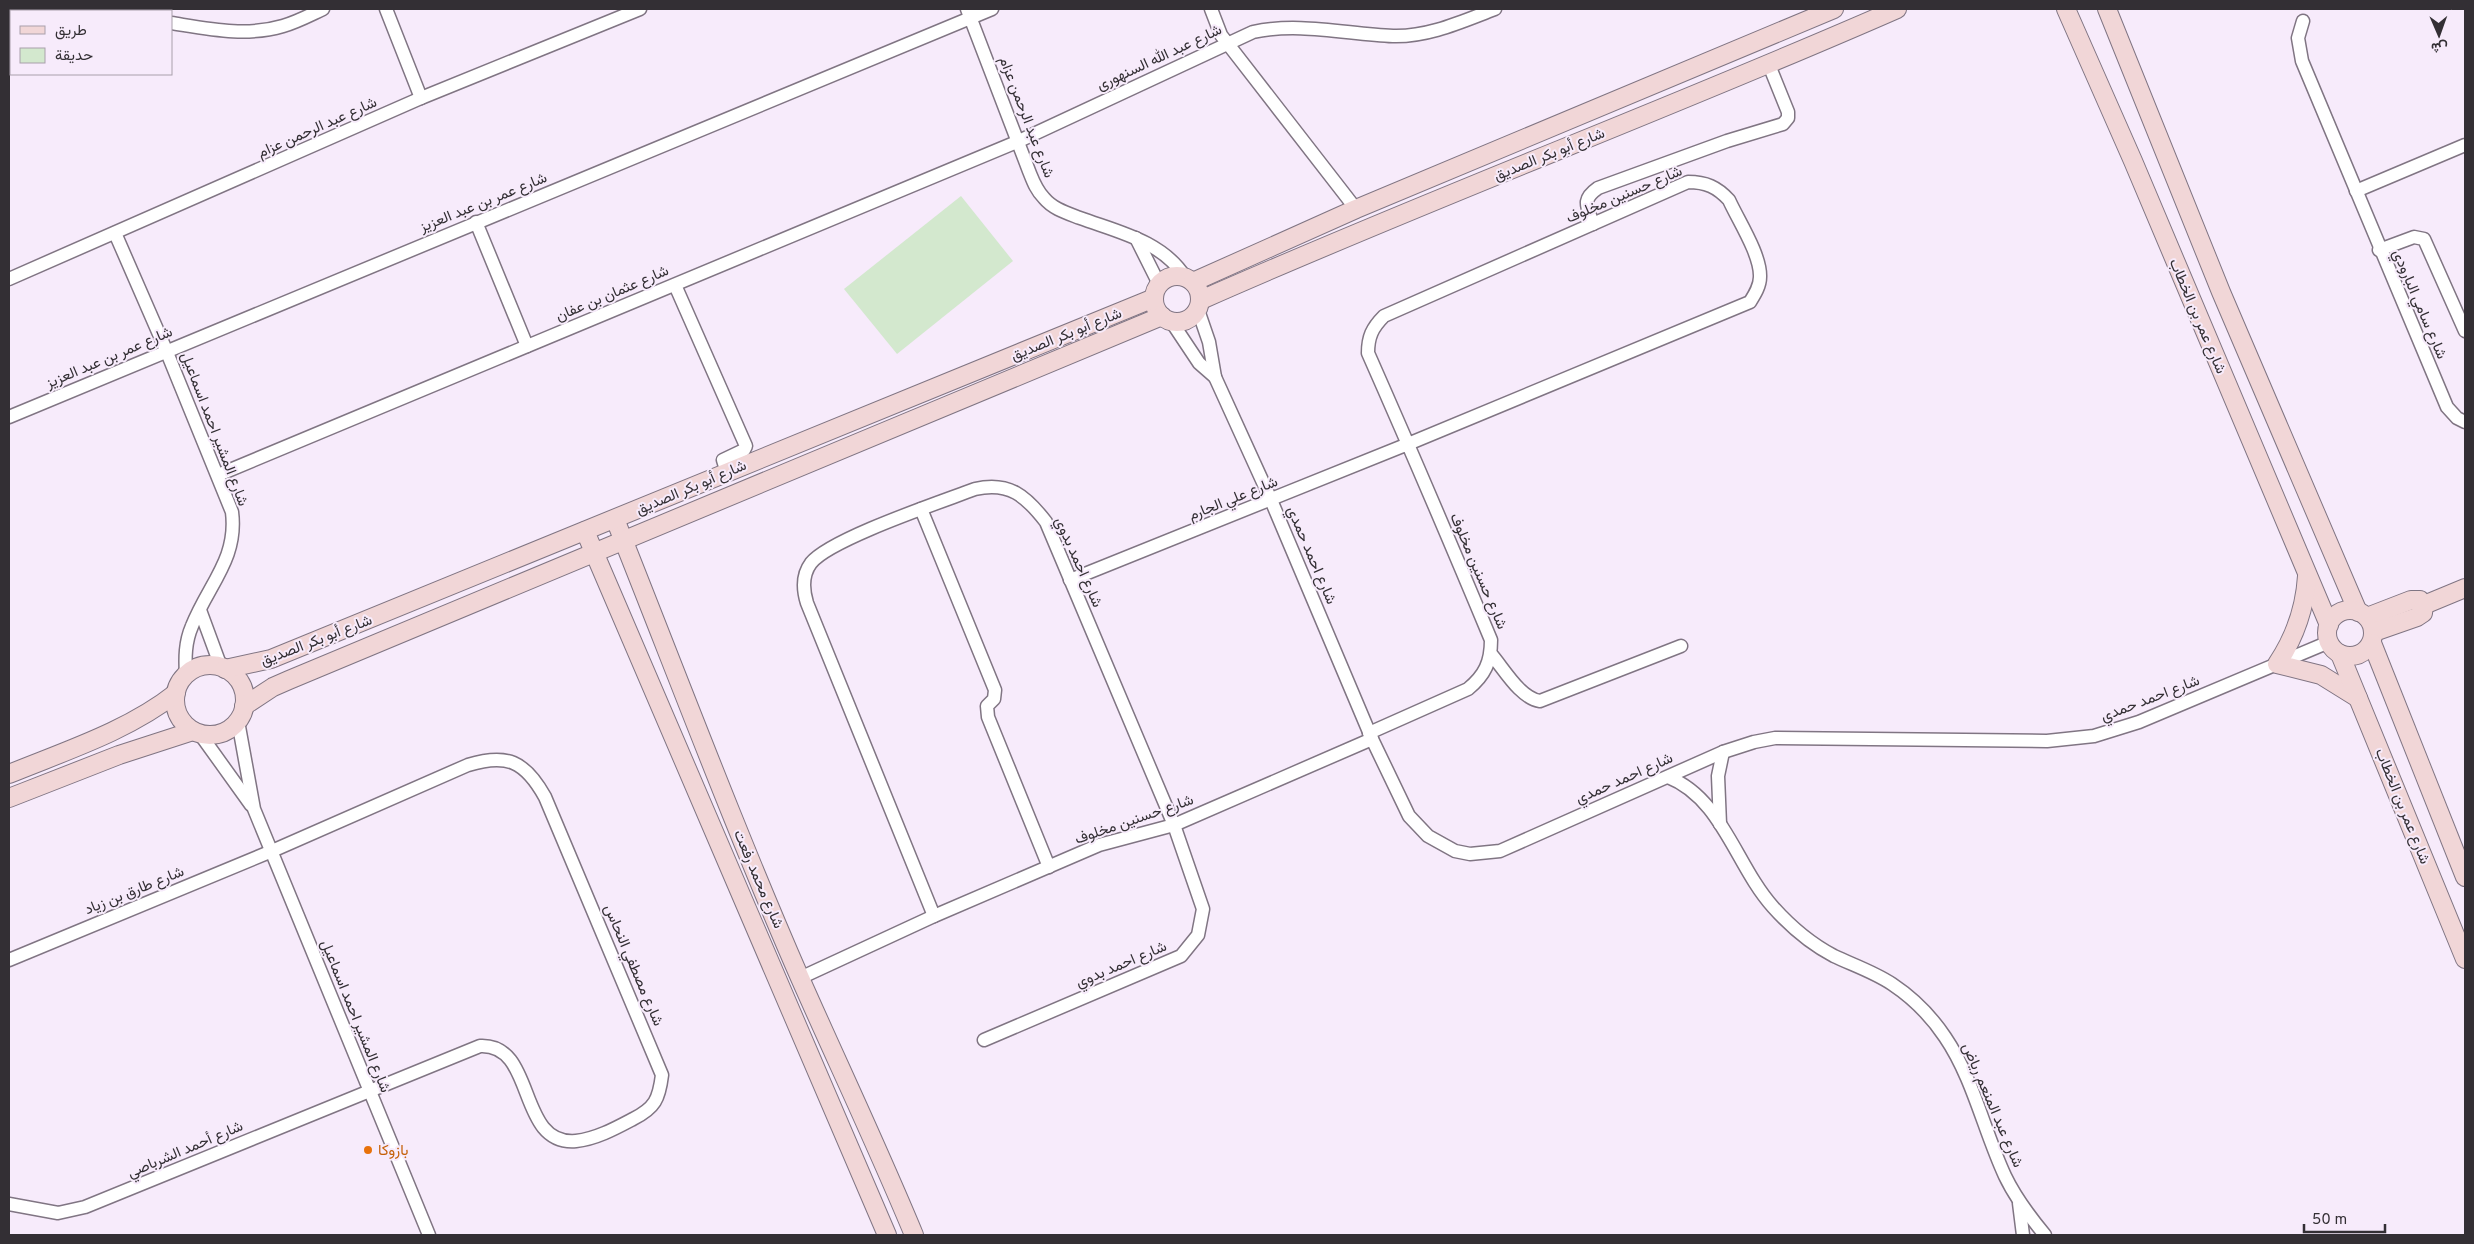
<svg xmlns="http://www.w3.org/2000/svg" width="2474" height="1244" font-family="Overpass,Vazirmatn,sans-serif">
<rect width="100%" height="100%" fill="#f7ebfb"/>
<!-- green -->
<polygon fill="#d3e8ce" points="961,196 1013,261 897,354 844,289"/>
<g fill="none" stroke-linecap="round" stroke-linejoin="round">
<!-- street casing -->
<g stroke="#807583" stroke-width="15">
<g id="street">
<polyline points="386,9 421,98"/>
<path d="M967,9L1029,171C1033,181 1036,190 1044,198C1053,209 1067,213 1080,218C1118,232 1162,241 1185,277"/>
<polyline points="1211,9 1221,35 1356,209"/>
<polyline points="2303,21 2298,38 2302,61 2447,407 2457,418 2465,422"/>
<path d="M171,23C209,29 246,37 283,26C297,22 310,15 323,9"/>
<polyline points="9,56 11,55"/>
<polyline points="2356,191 2465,145"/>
<polyline points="476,222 527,346"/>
<path d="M1593,224C1587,206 1581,200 1598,188L1727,141L1783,124L1788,118V112L1769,65"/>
<path d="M115,233L166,350L232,512C238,559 208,585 192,626C185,642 185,658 186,675"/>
<polyline points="1136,238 1159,284"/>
<polyline points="2379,250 2414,237 2424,239 2465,331"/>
<polyline points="9,279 421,98 640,9"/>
<polyline points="675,285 746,446 744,450 723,460 727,473"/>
<polyline points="1198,310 1209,342 1215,377 1271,500 1372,739 1409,816 1428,836 1455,851 1470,854 1500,851 1723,752 1754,742 1775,738 2047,741 2094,736 2139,722 2329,642"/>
<polyline points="1171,321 1199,363 1215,377"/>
<polyline points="9,417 992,9"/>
<path d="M218,475L1019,141L1253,32C1298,22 1347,34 1393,36C1429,37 1463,21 1495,9"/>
<polyline points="921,509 995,690 994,699 987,706 988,717 1049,867"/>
<path d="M1070,580L1408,444L1750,302C1755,294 1760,286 1760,277C1761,255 1738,220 1729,200C1717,187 1706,182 1688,182L1384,316C1372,328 1368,337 1368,353C1410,448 1451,544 1491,640C1491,662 1485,675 1468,689L1369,733"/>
<polyline points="200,610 221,667"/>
<path d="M1491,654C1504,669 1520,698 1540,701L1681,646"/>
<polyline points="238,721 254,809 429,1235"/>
<polyline points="200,734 251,805"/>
<path d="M1668,777C1722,798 1736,866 1773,907C1790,926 1811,944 1834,956C1853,965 1874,972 1892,984C1913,998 1931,1016 1945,1037C1973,1078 1984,1131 2005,1176C2015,1197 2030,1217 2045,1235"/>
<polyline points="1720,824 1718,776 1723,752"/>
<path d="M934,916L807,603C803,590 802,575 811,563C830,539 941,502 975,489C1009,481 1026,496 1046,522L1174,825L1203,909L1198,935L1181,956L984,1040"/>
<path d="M9,960L272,851L468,765C507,753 525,761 545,797L662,1075C659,1099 655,1108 633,1119C616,1128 596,1139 576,1141C516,1146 537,1043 480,1046L85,1207L58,1213L9,1204"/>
<polyline points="800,978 934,916 1099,845 1174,825 1372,739"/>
<polyline points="2019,1203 2023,1235"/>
</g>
</g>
<!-- secondary casing -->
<g stroke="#807583" stroke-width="20">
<g id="secondary">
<polyline points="2066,9 2133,161 2329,625"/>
<polyline points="2107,9 2221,292 2358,612"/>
<circle cx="1177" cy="299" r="23"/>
<polyline points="1193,282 1356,209 1834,9"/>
<path d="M1201,300C1431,198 1667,110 1897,9"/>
<path d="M615,519C676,672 734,827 800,978C838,1064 878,1148 914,1235"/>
<polyline points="585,531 887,1235"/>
<path d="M2307,576C2305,609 2295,637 2277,664L2321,675L2358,698"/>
<polyline points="2424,605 2465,588"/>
<circle cx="2350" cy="633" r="23"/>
<polyline points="2367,617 2411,600 2420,600 2424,605"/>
<polyline points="2374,632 2417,617 2423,613 2424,605"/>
<polyline points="2372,643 2465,877"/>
<polyline points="2340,654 2465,959"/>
<circle cx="210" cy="700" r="35"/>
<polyline points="225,669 271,659 1154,298"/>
<polyline points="244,706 273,687 289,680 1162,316"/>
<path d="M9,774C65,751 128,731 176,693"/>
<polyline points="9,798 119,755 193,731"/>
</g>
</g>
<!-- street -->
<use href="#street" stroke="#fff" stroke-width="12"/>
<!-- secondary -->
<use href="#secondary" stroke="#f1d6d7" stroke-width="18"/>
</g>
<!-- markers -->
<circle fill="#e8710a" stroke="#f7ebfb" stroke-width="2" cx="368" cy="1150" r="5"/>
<g text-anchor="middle" stroke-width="4" stroke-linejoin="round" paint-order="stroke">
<!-- street labels -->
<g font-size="15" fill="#332f34" stroke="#f7ebfb">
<text transform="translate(1159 57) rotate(-25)" y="5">شارع عبد الله السنهورى</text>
<text transform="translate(1027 117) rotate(69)" y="5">شارع عبد الرحمن عزام</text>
<text transform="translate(317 127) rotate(-24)" y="5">شارع عبد الرحمن عزام</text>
<text transform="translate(1549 154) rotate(-22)" y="5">شارع أبو بكر الصديق</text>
<text transform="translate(1624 194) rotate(-23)" y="5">شارع حسنين مخلوف</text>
<text transform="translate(483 202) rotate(-22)" y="5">شارع عمر بن عبد العزيز</text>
<text transform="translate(612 293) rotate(-23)" y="5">شارع عثمان بن عفان</text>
<text transform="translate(2420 304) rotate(67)" y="5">شارع سامي البارودي</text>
<text transform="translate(2198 316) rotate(67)" y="5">شارع عمر بن الخطاب</text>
<text transform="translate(1066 334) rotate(-22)" y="5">شارع أبو بكر الصديق</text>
<text transform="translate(109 357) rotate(-23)" y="5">شارع عمر بن عبد العزيز</text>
<text transform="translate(215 429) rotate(69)" y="5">شارع المشير احمد اسماعيل</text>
<text transform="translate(691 487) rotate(-23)" y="5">شارع أبو بكر الصديق</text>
<text transform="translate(1233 498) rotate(-22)" y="5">شارع علي الجارم</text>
<text transform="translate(1312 555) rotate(67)" y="5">شارع احمد حمدي</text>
<text transform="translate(1079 562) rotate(66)" y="5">شارع احمد بدوي</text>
<text transform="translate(1479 571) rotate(67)" y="5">شارع حسنين مخلوف</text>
<text transform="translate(316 640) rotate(-21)" y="5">شارع أبو بكر الصديق</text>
<text transform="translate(2150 698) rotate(-21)" y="5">شارع احمد حمدي</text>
<text transform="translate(1624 778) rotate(-24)" y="5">شارع احمد حمدي</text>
<text transform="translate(2403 806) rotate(68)" y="5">شارع عمر بن الخطاب</text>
<text transform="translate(1134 819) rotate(-19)" y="5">شارع حسنين مخلوف</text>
<text transform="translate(759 879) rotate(67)" y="5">شارع محمد رفعت</text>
<text transform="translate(134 890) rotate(-22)" y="5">شارع طارق بن زياد</text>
<text transform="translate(1121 964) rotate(-23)" y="5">شارع احمد بدوي</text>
<text transform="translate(634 965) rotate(67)" y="5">شارع مصطفي النحاس</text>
<text transform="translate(356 1016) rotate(68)" y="5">شارع المشير احمد اسماعيل</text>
<text transform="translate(1993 1105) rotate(67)" y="5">شارع عبد المنعم رياض</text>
<text transform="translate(185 1149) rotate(-23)" y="5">شارع أحمد الشرباصي</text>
</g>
<!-- food labels -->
<g font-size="15" fill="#c56008" stroke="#f7ebfb" text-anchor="start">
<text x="378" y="1155">بازوكا</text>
</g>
</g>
<!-- border -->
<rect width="2474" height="1244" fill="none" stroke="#332f34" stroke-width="20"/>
<!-- legend -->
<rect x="10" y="10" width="162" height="65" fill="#f7ebfb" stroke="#a9a0ab"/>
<rect x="20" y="26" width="25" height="8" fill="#f1d6d7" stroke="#a9a0ab"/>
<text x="55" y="35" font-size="15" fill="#332f34">طريق</text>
<rect x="20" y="48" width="25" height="15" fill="#d3e8ce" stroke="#a9a0ab"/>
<text x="55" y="60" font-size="15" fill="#332f34">حديقة</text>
<!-- north arrow -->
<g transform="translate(2439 35) rotate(178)" stroke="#f7ebfb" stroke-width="4" paint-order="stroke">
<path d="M0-4L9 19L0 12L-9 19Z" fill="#332f34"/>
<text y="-8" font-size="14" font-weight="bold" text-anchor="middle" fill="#332f34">ش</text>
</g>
<!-- scale -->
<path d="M2304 1224v8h81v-8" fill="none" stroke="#332f34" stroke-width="2.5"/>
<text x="2312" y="1224" font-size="15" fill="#332f34" stroke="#f7ebfb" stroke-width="4" paint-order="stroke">50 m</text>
</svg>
